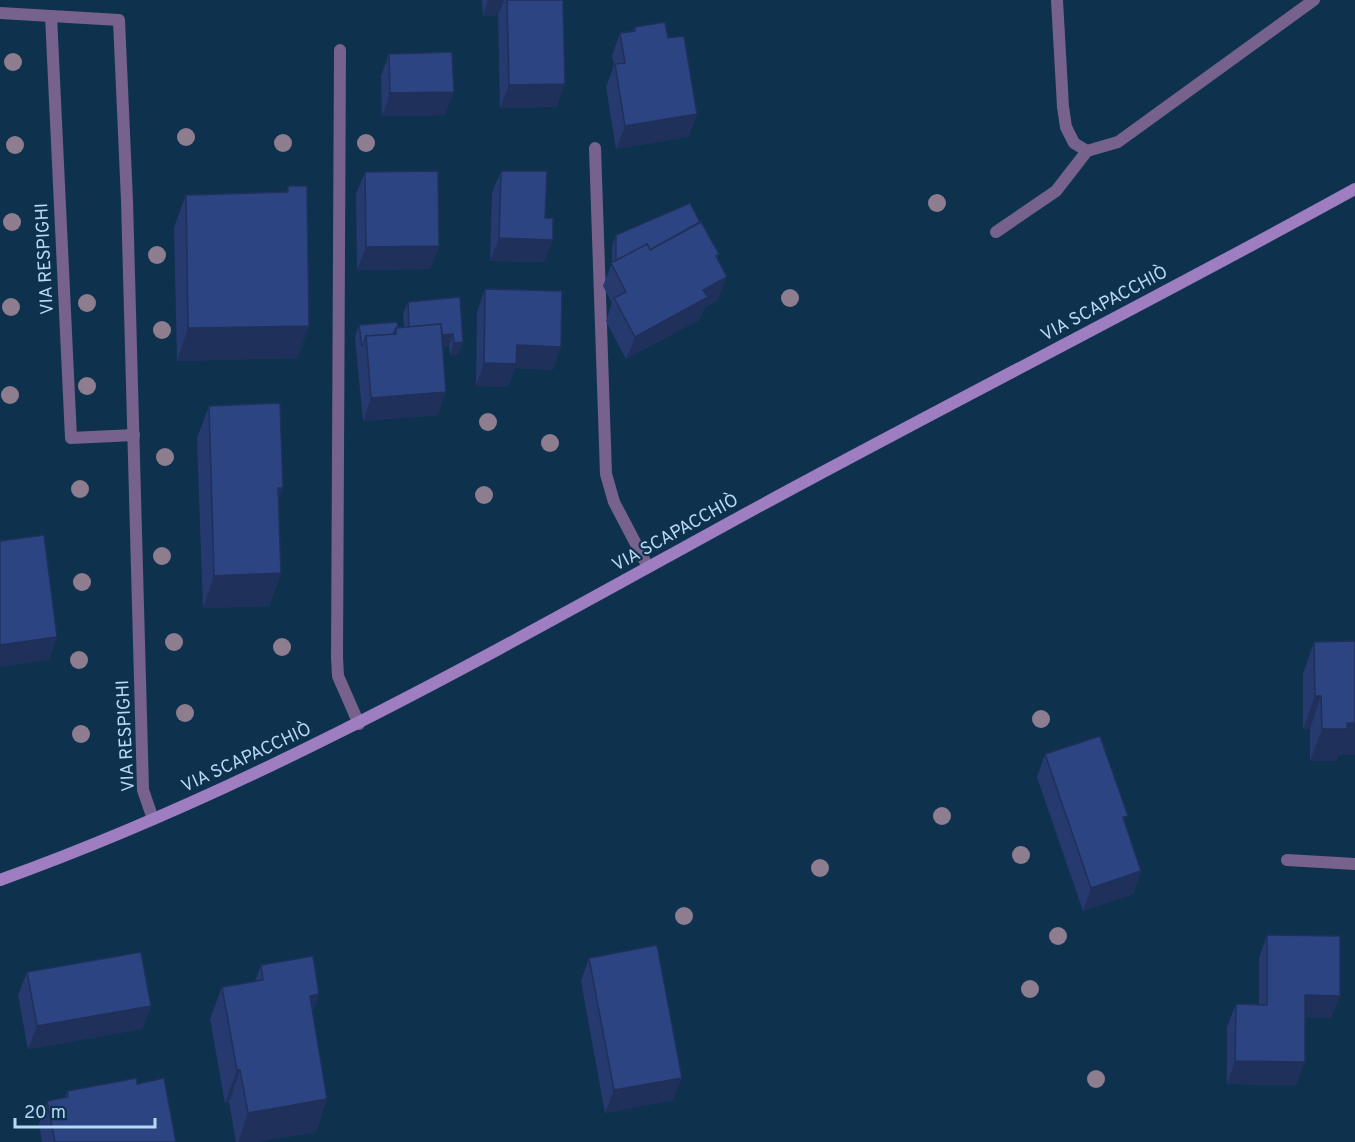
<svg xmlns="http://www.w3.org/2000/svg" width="1355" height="1142" font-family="Overpass,sans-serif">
<rect width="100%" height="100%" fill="#0e324e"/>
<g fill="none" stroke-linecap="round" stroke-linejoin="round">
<!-- lane -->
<g stroke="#76628c" stroke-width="12">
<polyline points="340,50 337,657 338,676 359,724"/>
<polyline points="595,148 606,474 614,502 648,567"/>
<polyline points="996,232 1056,191 1087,151"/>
<polyline points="1287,860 1355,864"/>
</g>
<!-- street -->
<g stroke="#76628c" stroke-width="12">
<polyline points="1057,0 1063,107 1066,127 1074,143 1087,151 1118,142 1314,0"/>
<polyline points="0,13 119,20 127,201 143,790 153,819"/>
<polyline points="51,16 71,438 134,435"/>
</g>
<!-- secondary -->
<path stroke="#9e7ec0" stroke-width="12" d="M0,880C262,786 504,646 747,513C949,403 1154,300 1355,189"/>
</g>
<!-- trees -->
<g fill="#8e7c8f">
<circle cx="13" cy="62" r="9"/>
<circle cx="186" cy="137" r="9"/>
<circle cx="283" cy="143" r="9"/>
<circle cx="366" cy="143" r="9"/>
<circle cx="15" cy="145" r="9"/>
<circle cx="937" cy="203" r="9"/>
<circle cx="12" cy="222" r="9"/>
<circle cx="157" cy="255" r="9"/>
<circle cx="790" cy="298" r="9"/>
<circle cx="87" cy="303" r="9"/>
<circle cx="11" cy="307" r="9"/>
<circle cx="162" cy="330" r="9"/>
<circle cx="87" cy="386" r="9"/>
<circle cx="10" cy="395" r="9"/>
<circle cx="488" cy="422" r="9"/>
<circle cx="550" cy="443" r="9"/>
<circle cx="165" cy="457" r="9"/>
<circle cx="80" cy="489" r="9"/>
<circle cx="484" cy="495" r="9"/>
<circle cx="162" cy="556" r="9"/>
<circle cx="82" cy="582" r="9"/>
<circle cx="174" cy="642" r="9"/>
<circle cx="282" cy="647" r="9"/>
<circle cx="79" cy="660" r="9"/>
<circle cx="185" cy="713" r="9"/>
<circle cx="1041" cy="719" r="9"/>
<circle cx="81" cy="734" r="9"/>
<circle cx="942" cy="816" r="9"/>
<circle cx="1021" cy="855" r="9"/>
<circle cx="820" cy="868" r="9"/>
<circle cx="684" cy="916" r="9"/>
<circle cx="1058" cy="936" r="9"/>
<circle cx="1030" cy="989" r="9"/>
<circle cx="1096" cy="1079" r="9"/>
</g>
<!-- wall -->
<g fill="#263a6f">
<polygon points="482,0 563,0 557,107 500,108 498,15 483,16"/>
<polygon points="635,27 668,38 697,114 688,137 616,149 606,87 614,66 612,56 620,33 633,31"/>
<polygon points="389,54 445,115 382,116 381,76"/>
<polygon points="501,171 545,218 553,240 544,262 490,261 492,193"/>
<polygon points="365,172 439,246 430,269 357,270 356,194"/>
<polygon points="288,186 298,358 177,361 174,227 186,195 286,193"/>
<polygon points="616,235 719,254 717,259 718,300 704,308 699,320 626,359 606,321 612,303 603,286 612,263 612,247"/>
<polygon points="485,289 553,370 515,368 508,387 476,386 477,312"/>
<polygon points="460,297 459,354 450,355 449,346 443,347 438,415 363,421 355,337 359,325 398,328 404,327 403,314 408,302"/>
<polygon points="209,406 283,488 279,499 281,573 269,606 203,608 197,438"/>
<polygon points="1314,642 1338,755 1336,761 1310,761 1310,729 1303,729 1303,674"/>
<polygon points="1045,754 1125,823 1141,871 1133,894 1083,911 1037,777"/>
<polygon points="1267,935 1331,1018 1305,1018 1296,1085 1227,1084 1227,1027 1236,1004 1259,1005 1259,958"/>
<polygon points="589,958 673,1100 605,1113 581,981"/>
<polygon points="261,965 319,994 312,1013 327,1099 316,1132 257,1142 236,1142 229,1102 225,1103 210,1019 222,987 255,981"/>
<polygon points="27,972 151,1006 142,1029 28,1049 18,995"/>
<polygon points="137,1084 176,1142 42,1142 39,1124 47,1101 65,1097 67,1091"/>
</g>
<!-- shaded-wall -->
<g fill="#1f305a">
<polygon points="488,0 504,0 498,15 483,16"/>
<polygon points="565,84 557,107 500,108 509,85"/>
<polygon points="454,92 445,115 382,116 390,93"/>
<polygon points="697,114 688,137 616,149 625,126"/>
<polygon points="499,238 553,240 544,262 490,261"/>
<polygon points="439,246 430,269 357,270 366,247"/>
<polygon points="727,277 718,300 704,308 699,320 626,359 635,337 703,290"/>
<polygon points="309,326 298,358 177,361 188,328"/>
<polygon points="453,334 449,346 406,349 410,337"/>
<polygon points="463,342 459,354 450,355 454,343"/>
<polygon points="517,345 561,347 553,370 515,368 508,387 476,386 484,363"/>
<polygon points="446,392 438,415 363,421 371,398"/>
<polygon points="278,488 283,488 271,520"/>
<polygon points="281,573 269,606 203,608 214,576"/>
<polygon points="57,637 49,660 0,667 0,645"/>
<polygon points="1315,696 1321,696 1310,729 1303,729"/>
<polygon points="1347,723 1355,723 1355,755 1338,755 1336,761 1310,761 1322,729"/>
<polygon points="1141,871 1133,894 1083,911 1091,888"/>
<polygon points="319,994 308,1026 310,996"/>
<polygon points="1305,995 1340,996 1331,1018 1297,1018"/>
<polygon points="151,1006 142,1029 28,1049 37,1026"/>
<polygon points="1235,1061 1305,1062 1296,1085 1227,1084"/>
<polygon points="237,1070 240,1070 229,1102 225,1103"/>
<polygon points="682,1078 673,1100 605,1113 614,1090"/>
<polygon points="327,1099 316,1132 257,1142 238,1142 248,1113"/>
</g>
<!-- building -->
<g fill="#2c4481" stroke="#1f305a" stroke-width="1.5">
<polygon points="507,0 563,0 565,84 509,85"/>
<polygon points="665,22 668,38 684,36 697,114 625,126 615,64 625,63 620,33 635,31 635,27"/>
<polygon points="452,52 454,92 390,93 389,54"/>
<polygon points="438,171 439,246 366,247 365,172"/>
<polygon points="501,171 547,171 545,218 553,218 553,240 499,238"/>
<polygon points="288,186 307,186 309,326 188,328 186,195 288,192"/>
<polygon points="690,203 700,222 650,250 647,244 616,261 616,235"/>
<polygon points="701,222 719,254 716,256 727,277 703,290 708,297 635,337 614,298 626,292 611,263 647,244 650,250"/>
<polygon points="485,289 562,291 561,347 517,345 516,364 484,363"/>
<polygon points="460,297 463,342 454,343 453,334 442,335 441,324 409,327 408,302"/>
<polygon points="397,322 398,328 396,328 393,335 366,336 362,347 359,325"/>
<polygon points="441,324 446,392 371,398 366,336 396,334 396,328"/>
<polygon points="280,403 283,488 278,488 281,573 214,576 209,406"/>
<polygon points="44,535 57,637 0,645 0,541"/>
<polygon points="1355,641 1355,723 1347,723 1347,729 1322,729 1321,696 1315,696 1314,642"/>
<polygon points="1100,736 1128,816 1123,817 1141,871 1091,888 1045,754"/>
<polygon points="1267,935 1340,936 1340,996 1305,995 1305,1062 1235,1061 1236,1004 1267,1005"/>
<polygon points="657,945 682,1078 614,1090 589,958"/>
<polygon points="141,952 151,1006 37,1026 27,972"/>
<polygon points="313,956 319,994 310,996 327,1099 248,1113 240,1070 237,1070 222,987 263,980 261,965"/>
<polygon points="137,1078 137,1084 164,1078 176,1142 55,1142 47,1101 68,1097 67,1091"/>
</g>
<g text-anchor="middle" stroke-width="4.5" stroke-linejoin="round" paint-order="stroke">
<!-- street labels -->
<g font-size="18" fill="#b8d9f6" stroke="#0e324e">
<text transform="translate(44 259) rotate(-93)" y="6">VIA RESPIGHI</text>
<text transform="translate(1104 303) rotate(-28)" y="6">VIA SCAPACCHIÒ</text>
<text transform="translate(675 532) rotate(-29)" y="6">VIA SCAPACCHIÒ</text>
<text transform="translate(125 736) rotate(-93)" y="6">VIA RESPIGHI</text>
<text transform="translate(246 757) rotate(-25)" y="6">VIA SCAPACCHIÒ</text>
</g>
</g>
<!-- scale -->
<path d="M15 1118v9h140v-9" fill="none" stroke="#b8d9f6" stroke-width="3"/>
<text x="24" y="1118" font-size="18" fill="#b8d9f6" stroke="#0e324e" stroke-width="4.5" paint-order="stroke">20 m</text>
</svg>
